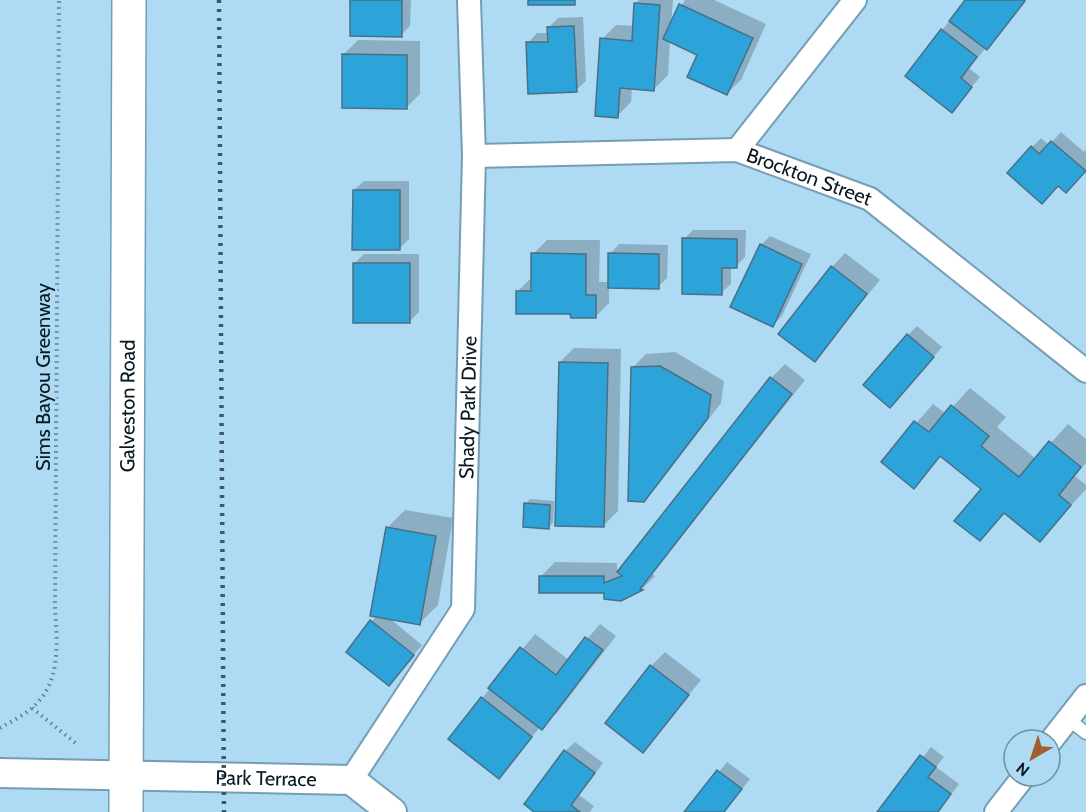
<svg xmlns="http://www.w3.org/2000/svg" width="1086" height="812" font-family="Cabin,sans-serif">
<rect width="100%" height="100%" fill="#afdaf3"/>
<!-- shadow -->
<g fill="#0003">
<polygon points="351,0 411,0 410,26 401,35"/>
<polygon points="639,0 673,0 671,24 685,0 714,0 766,24 741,80 727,93 699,54 670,41 668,75 654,89 632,88 631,102 617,116 602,39 616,25 634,26 635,4"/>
<polygon points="967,0 1026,0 969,68 980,77 952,111 942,30"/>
<polygon points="583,17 586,81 576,90 528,43 537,33 549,33 549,27 558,18"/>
<polygon points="358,40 420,41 420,94 406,108 344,54"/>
<polygon points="1061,132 1084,152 1086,149 1086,170 1066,191 1032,147 1041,138 1049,145"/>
<polygon points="364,181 409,181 409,239 399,249 354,190"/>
<polygon points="693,230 746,230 745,257 736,266 731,266 731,284 721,293 684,239"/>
<polygon points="770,236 811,254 782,316 773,325 761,245"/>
<polygon points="547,240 600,240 599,282 610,282 610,254 619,244 668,245 667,278 658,287 609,286 609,303 595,317 572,312 518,291 532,277 533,254"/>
<polygon points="845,253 880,280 814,360 832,267"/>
<polygon points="364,254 419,254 419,312 409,322 355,263"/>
<polygon points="917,326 942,347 900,396 908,335"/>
<polygon points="574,348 621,349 618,511 604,525 560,362"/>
<polygon points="675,352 724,381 721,403 657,486 643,500 632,368 646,354"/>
<polygon points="785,364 805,380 652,574 655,576 642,589 620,599 605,592 541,576 555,562 617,563 617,570 622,568 771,378"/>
<polygon points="970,388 1006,417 997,427 1036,459 1068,424 1086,439 1086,463 1075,476 1086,485 1086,489 1040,540 1006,512 980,539 983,488 942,455 914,487 883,461 933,404 946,414"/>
<polygon points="530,499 554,501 553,523 548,527 526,504"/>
<polygon points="405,510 453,518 438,605 420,623 388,617 422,645 389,684 348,652 377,615 387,528"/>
<polygon points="600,624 616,636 556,714 540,727 499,777 482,698 535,634 569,660"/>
<polygon points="665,652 701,680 643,751 651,666"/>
<polygon points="575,742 603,763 579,795 594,806 590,812 537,812 565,751"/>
<polygon points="931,747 944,757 936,767 959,784 938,812 879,812"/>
<polygon points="727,762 750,779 724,812 686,812"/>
</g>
<!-- building -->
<g fill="#2ca3d9" stroke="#487086" stroke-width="1.5">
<polygon points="350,0 402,0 402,37 350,36"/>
<rect x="528" y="0" width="47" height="5"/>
<polygon points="965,0 1023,0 1025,1 987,50 949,21"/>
<polygon points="634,3 660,5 654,91 620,88 618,118 595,116 600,38 632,41"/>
<polygon points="679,4 753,38 727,95 687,77 697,55 663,39"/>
<polygon points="574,26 577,92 528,94 526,42 548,42 547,27"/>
<polygon points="941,29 977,57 961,78 972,87 952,113 905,76"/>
<polygon points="342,54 407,55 407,109 342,108"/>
<polygon points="1051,141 1086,171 1066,193 1058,186 1042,204 1007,173 1031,146 1039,154"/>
<polygon points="353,190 400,190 400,250 352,250"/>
<polygon points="682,238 737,239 737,268 722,268 722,295 682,294"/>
<polygon points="760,244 802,264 773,327 730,307"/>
<polygon points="531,253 586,254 586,295 596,295 596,318 571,318 570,314 516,314 516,291 531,291"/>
<polygon points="608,253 659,254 659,289 608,288"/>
<rect x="353" y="263" width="57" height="60"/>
<polygon points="831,266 867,294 815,362 778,334"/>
<polygon points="907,334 934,357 890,408 863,385"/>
<polygon points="559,362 608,363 604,527 555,526"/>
<polygon points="660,366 711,395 708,418 644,502 628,501 631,367"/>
<polygon points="770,377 792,394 640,589 643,590 621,601 604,599 604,593 539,593 539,576 604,576 604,583 622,576 617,572"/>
<polygon points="951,405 989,436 981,446 1019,477 1049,441 1081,467 1059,495 1071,505 1040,542 1004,513 980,541 954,521 981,489 940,456 914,489 881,462 914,421 929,432"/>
<polygon points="524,503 550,505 549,529 523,527"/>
<polygon points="386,527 436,536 420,625 370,616"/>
<polygon points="370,620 414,655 389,686 346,652"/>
<polygon points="585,637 603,650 542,730 488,688 520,647 556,675"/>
<polygon points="650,665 689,695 643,753 605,723"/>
<polygon points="481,697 532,737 499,779 448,739"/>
<polygon points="564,750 595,773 571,805 580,812 534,812 524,804"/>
<polygon points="920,755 936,767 928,777 951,794 938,812 877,812"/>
<polygon points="717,770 742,789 724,812 684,812"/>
</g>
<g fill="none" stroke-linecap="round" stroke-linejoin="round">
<!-- service casing -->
<g stroke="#749eb5" stroke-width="15">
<polyline id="service" points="1068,719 1086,733"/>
</g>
<!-- minor casing -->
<g stroke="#749eb5" stroke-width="26">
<g id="minor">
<polyline points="737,150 855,0"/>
<path id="s1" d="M474,156L737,150L870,199L1086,371"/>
<polyline points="1050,742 1086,696"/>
<path id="s2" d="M351,780L463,609L474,156L469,0"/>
<polyline points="996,812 1024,776"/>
</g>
</g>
<!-- tertiary casing -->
<g stroke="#749eb5" stroke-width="32">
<g id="tertiary">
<path id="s3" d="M0,773L351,780L392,812"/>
</g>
</g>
<!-- secondary casing -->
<g stroke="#749eb5" stroke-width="36">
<g id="secondary">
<path id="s4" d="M126,812L129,0"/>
</g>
</g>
<!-- path -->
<g stroke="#618092" stroke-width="4" stroke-dasharray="1.5 4.5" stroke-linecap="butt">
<polyline points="32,708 78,745"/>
<path d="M0,728C10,722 23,716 32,708C62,682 57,643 55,607L59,0"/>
</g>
<!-- service -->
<use href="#service" stroke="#fff" stroke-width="12"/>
<!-- minor -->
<use href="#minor" stroke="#fff" stroke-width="22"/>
<!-- tertiary -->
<use href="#tertiary" stroke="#fff" stroke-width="28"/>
<!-- secondary -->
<use href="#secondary" stroke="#fff" stroke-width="33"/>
<!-- rail -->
<polyline stroke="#3e5866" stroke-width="4.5" stroke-dasharray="3 6" stroke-linecap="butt" points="219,0 224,812"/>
</g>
<g text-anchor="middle" stroke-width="4.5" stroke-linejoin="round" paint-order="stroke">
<!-- street labels -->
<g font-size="20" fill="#081922" stroke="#afdaf3">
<text dy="7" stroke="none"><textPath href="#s1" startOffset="340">Brockton Street</textPath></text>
<text transform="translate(43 377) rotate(-90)" y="7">Sims Bayou Greenway</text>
<text dy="7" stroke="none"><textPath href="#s4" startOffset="406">Galveston Road</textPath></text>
<text dy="7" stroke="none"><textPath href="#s2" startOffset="406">Shady Park Drive</textPath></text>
<text dy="7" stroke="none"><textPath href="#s3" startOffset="266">Park Terrace</textPath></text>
</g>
</g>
<!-- north arrow -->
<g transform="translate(1032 758) rotate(219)"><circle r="28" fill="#afdaf3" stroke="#6c8d9f" stroke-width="1.5"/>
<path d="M0-4.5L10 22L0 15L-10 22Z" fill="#a25e2e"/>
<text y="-9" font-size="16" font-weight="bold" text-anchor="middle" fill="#081922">N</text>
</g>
</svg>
